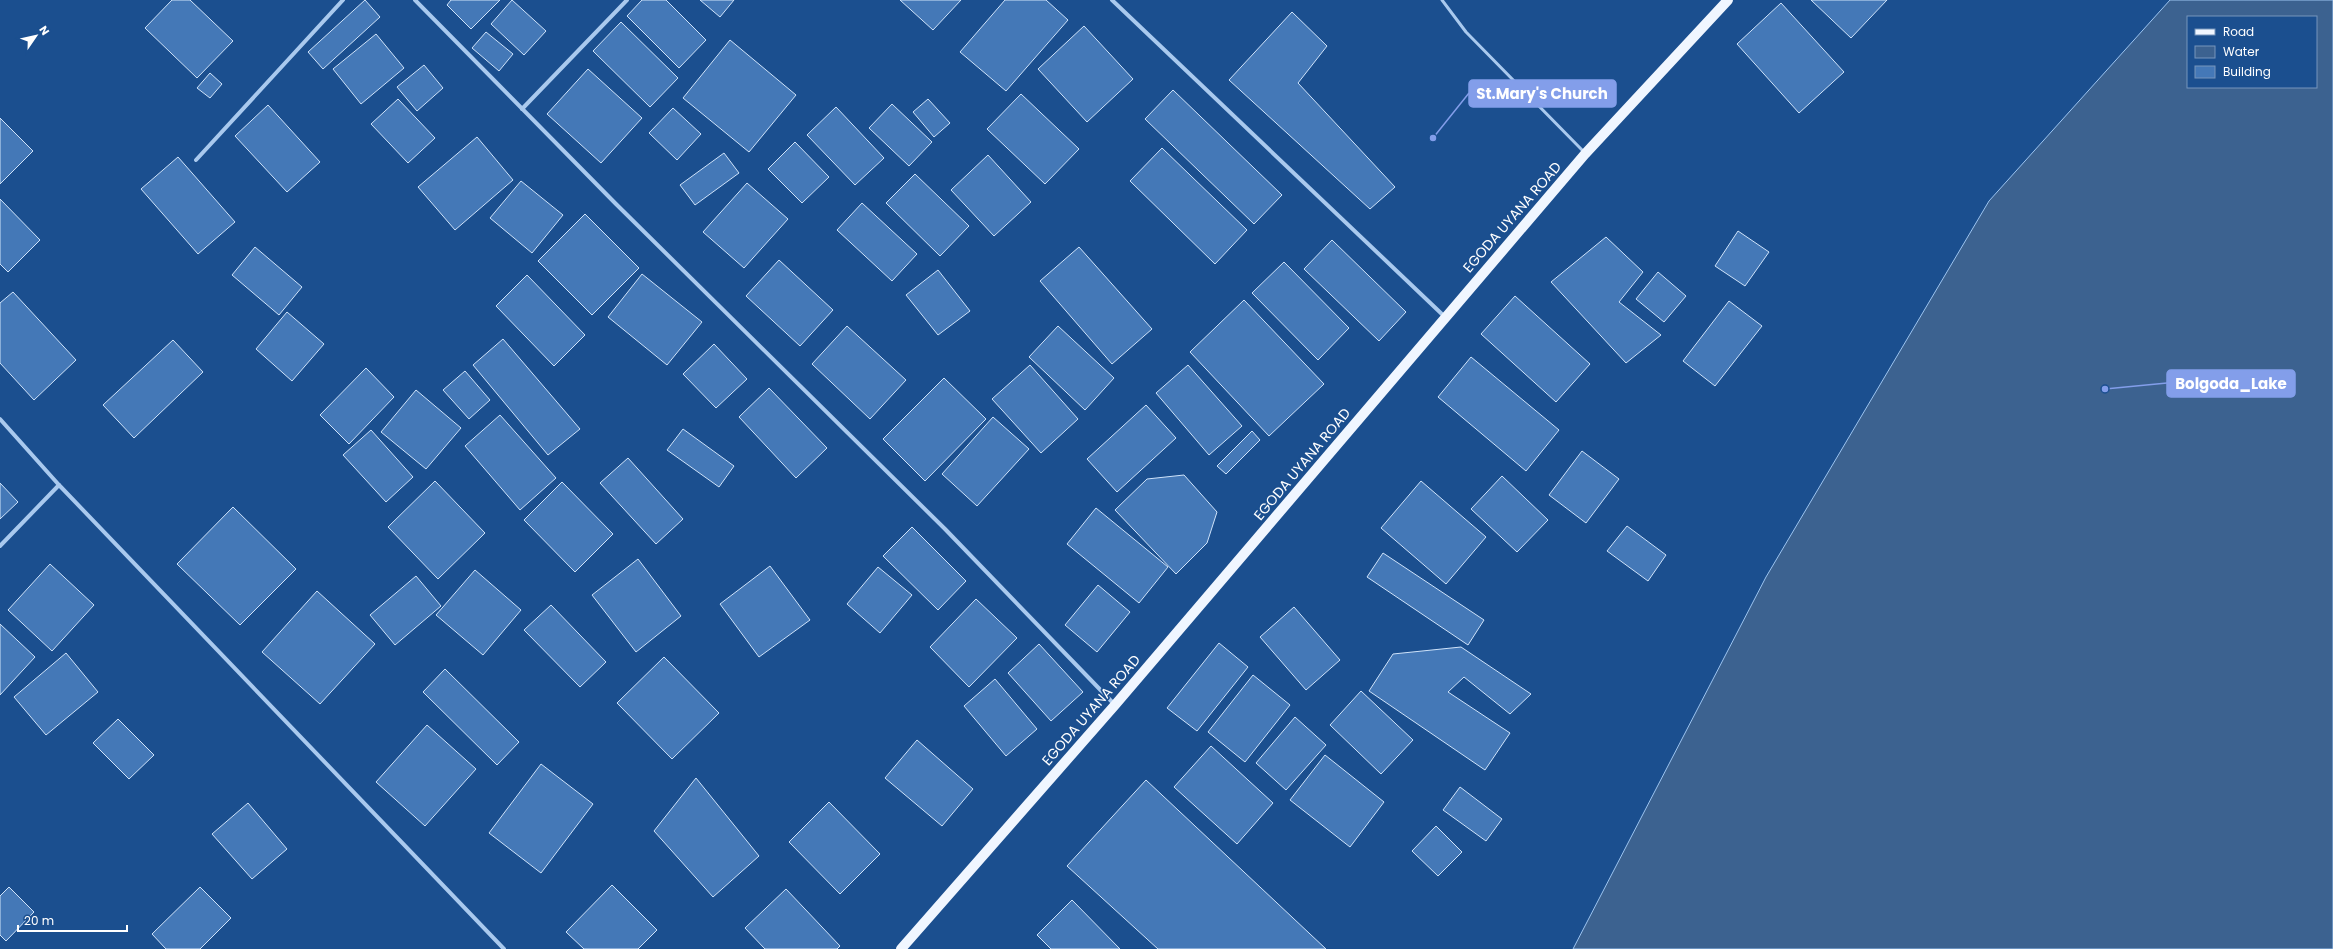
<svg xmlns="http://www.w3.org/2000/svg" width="2333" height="949" font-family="Poppins,sans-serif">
<rect width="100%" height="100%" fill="#1b4f8f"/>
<!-- water -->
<path fill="#3c6290" stroke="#9cc4f0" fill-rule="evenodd" d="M2170,0H2333V949H1573L1766,577L1989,201ZM2188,17H2316V87H2188Z"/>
<!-- building -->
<g fill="#4478b7" stroke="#cfe3fa">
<polygon points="172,0 190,0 233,41 197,78 145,28"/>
<polygon points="365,0 380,17 323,69 308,52"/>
<polygon points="451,0 500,0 471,29 447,5"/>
<polygon points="512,0 546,31 524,55 491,24"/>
<polygon points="642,0 666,0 706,40 679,68 627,16"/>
<polygon points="700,0 734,0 720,17"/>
<polygon points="900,0 961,0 933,30"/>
<polygon points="1005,0 1046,0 1068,20 1006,91 960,52"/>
<polygon points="1811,0 1887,0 1851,38"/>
<polygon points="1781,3 1844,72 1799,113 1737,44"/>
<polygon points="1292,12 1327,46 1298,83 1395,187 1370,209 1229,80"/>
<polygon points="621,22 678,78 650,107 593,51"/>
<polygon points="1084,26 1133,79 1087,122 1038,69"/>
<polygon points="486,32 513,54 499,71 472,48"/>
<polygon points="376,34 404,68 361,104 333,69"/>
<polygon points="730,40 796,95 749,152 683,98"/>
<polygon points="424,65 443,88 417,111 397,87"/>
<polygon points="588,69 642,118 601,163 547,114"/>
<polygon points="210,73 222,84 210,98 197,88"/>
<polygon points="1173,90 1282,195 1254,224 1145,119"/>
<polygon points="1021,94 1079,149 1045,184 987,129"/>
<polygon points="398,99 435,138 408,163 371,124"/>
<polygon points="928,99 950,123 934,137 913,112"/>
<polygon points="892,104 932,142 909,166 869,128"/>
<polygon points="268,105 320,162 287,192 235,136"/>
<polygon points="836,107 884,158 855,185 807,135"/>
<polygon points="673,108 701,134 677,160 649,133"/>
<polygon points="0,118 33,151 0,184"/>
<polygon points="477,137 513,180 455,230 418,187"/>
<polygon points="795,142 829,177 802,203 768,169"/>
<polygon points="1162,148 1247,230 1215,264 1130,181"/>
<polygon points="724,153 739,173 695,205 680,185"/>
<polygon points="988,155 1031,202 994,236 951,190"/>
<polygon points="178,157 235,222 198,254 141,189"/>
<polygon points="915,174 969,226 940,256 886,203"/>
<polygon points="521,181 563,215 532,253 490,218"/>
<polygon points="747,183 788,219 744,268 703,232"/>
<polygon points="0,199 40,240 8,272 0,264"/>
<polygon points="862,203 917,254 892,281 837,230"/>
<polygon points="585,214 639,268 592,315 538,261"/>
<polygon points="1738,231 1769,252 1745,286 1715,266"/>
<polygon points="1606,237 1643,272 1619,302 1661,335 1626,363 1551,282"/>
<polygon points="1332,240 1406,312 1379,341 1304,269"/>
<polygon points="255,247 302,287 279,315 232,275"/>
<polygon points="1079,247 1152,329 1112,364 1040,281"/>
<polygon points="779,260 833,310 800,346 746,296"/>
<polygon points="1284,262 1349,328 1318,360 1252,293"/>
<polygon points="938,270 970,311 938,335 906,295"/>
<polygon points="1658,272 1686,296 1664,322 1636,299"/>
<polygon points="642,274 702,322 667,365 608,317"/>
<polygon points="527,275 585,335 554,366 496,306"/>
<polygon points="13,292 76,360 34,400 0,363 0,303"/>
<polygon points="1515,296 1590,364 1556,402 1481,334"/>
<polygon points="1244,300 1324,384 1269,436 1190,352"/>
<polygon points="1729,301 1762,326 1715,386 1683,361"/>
<polygon points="287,312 324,344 292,381 256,349"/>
<polygon points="847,326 906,380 870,419 812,364"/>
<polygon points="1058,326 1114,378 1085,410 1029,357"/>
<polygon points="503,339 580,429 548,455 473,365"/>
<polygon points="173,340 203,372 134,438 103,405"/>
<polygon points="714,344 747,379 716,408 683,374"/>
<polygon points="1471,357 1559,430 1526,471 1438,397"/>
<polygon points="1030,365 1078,419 1041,453 992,399"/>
<polygon points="1188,365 1242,426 1209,455 1156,393"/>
<polygon points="366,368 394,397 349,444 320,415"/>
<polygon points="465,371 490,400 469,419 443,390"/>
<polygon points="944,378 986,419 925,481 883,439"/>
<polygon points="769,388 827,448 796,478 739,417"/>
<polygon points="416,390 461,428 426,469 381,432"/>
<polygon points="1146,405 1176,438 1117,492 1087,459"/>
<polygon points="500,415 556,478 520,510 465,446"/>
<polygon points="993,417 1029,449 977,506 942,474"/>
<polygon points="683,429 734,466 719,487 667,450"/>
<polygon points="371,430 413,477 386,502 343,455"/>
<polygon points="1252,431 1260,440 1226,474 1217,466"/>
<polygon points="1582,451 1619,479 1586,523 1549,495"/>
<polygon points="628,458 683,519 656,544 600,483"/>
<polygon points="1184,475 1217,512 1207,543 1176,574 1115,510 1147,479"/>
<polygon points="1502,476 1548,520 1517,552 1471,509"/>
<polygon points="435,481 485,533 438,579 388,527"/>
<polygon points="1421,481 1486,537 1446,584 1381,528"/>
<polygon points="562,482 613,534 575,572 524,520"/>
<polygon points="0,483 18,502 0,519"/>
<polygon points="233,507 296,569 240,625 177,564"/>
<polygon points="1096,508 1168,567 1139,603 1067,544"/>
<polygon points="1627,526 1666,555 1648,581 1607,551"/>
<polygon points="912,527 966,581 938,610 883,556"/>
<polygon points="1383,553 1484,620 1468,645 1367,577"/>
<polygon points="638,559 681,616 636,652 592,595"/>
<polygon points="50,564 94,605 52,651 8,610"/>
<polygon points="770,566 810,620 759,657 720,604"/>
<polygon points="878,567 912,595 880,633 847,604"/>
<polygon points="475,570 521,610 483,655 436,615"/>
<polygon points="416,576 441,606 395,645 370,615"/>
<polygon points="1098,585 1130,612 1097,652 1065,625"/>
<polygon points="317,591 375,644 320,704 262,652"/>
<polygon points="976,599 1017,638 969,687 930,647"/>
<polygon points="551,605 606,662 580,687 524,630"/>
<polygon points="1294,607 1340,660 1306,690 1260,637"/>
<polygon points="0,624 35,657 0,695"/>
<polygon points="1219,643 1248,667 1197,731 1167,708"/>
<polygon points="1039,644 1083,692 1051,721 1008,673"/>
<polygon points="1461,647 1531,694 1510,714 1464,677 1448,692 1510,733 1485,770 1369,691 1393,654"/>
<polygon points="66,653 98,692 46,735 14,697"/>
<polygon points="664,657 719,713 672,759 617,703"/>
<polygon points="445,669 519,742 497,765 423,692"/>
<polygon points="1253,675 1290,705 1245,762 1208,732"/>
<polygon points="995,679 1037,729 1006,756 964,706"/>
<polygon points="1361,691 1413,740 1381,774 1330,725"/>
<polygon points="1295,717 1326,745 1286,790 1256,763"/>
<polygon points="118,719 154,755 129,779 93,743"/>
<polygon points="427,725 476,769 425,826 376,782"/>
<polygon points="917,740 973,789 942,826 885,778"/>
<polygon points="1211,746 1273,803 1237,844 1174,787"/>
<polygon points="1325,755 1384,802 1350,847 1290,800"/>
<polygon points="541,764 593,804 541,873 489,833"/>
<polygon points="696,778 759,856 713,897 654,831"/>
<polygon points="1146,780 1326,949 1158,949 1067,866"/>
<polygon points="1460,787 1502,819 1486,841 1443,810"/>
<polygon points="829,802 880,854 840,894 789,842"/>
<polygon points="248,803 287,849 252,879 212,834"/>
<polygon points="1436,826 1462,852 1438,876 1412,851"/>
<polygon points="612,885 657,930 638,949 584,949 566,932"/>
<polygon points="9,887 34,912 6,941 0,935 0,896"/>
<polygon points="200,887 231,918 200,949 166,949 152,934"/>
<polygon points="786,889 840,946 837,949 765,949 745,928"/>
<polygon points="1072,900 1120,949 1051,949 1037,935"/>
</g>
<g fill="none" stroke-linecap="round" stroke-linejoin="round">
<!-- lane -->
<polyline stroke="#a9c9ee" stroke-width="3" points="1442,0 1466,32 1584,152"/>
<!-- street -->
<g stroke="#a9c9ee" stroke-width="4">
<polyline points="415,0 616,204 945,529 1115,705"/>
<polyline points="1112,0 1445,317"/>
<polyline points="522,109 627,0"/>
<polyline points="196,160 343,0"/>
<polyline points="0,419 59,485 504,949"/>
<polyline points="0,546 59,485"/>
</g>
<!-- primary -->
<polyline stroke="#f0f6ff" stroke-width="10" points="901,949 1115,705 1585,154 1728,0"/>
</g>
<g text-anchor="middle" stroke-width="3.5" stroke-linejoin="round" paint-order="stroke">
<!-- street labels -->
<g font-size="14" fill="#fff" stroke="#1b4f8f">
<text transform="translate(1512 217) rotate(-49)" y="5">EGODA UYANA ROAD</text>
<text transform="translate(1302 464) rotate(-50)" y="5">EGODA UYANA ROAD</text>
<text transform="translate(1091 710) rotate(-49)" y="5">EGODA UYANA ROAD</text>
</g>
</g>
<!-- callouts -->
<path fill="none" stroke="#839eea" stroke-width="1.5" d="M1433 138L1469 93M2105 389L2167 383"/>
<g fill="#839eea" stroke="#1b4f8f" stroke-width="1.5">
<circle cx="1433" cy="138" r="4"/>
<circle cx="2105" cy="389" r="4"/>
</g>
<g fill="#839eea" stroke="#839eea" stroke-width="1.5">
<rect x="1469" y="80" width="147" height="27" rx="4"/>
<rect x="2167" y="370" width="128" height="27" rx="4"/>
</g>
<g font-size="15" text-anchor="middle" font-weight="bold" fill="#fff">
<text x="1542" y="99">St.Mary's Church</text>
<text x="2231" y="389">Bolgoda_Lake</text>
</g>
<!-- legend -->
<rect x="2187" y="16" width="130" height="72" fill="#1b4f8f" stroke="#7695bc"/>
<rect x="2195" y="29" width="20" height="6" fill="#f0f6ff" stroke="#7695bc"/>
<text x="2223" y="36" font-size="12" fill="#ffffff">Road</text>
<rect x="2195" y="46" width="20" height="12" fill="#3c6290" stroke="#7695bc"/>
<text x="2223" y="56" font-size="12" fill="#ffffff">Water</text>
<rect x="2195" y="66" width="20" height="12" fill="#4478b7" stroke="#7695bc"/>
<text x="2223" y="76" font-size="12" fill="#ffffff">Building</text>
<!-- north arrow -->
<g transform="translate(36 36) rotate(56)" stroke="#1b4f8f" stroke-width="3" paint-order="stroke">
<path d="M0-3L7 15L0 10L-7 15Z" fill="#ffffff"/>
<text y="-6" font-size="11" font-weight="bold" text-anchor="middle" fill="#ffffff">N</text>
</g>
<!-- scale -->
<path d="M18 925v6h109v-6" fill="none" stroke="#ffffff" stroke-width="2"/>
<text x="24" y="925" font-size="12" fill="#ffffff" stroke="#1b4f8f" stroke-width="3" paint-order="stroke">20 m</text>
</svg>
